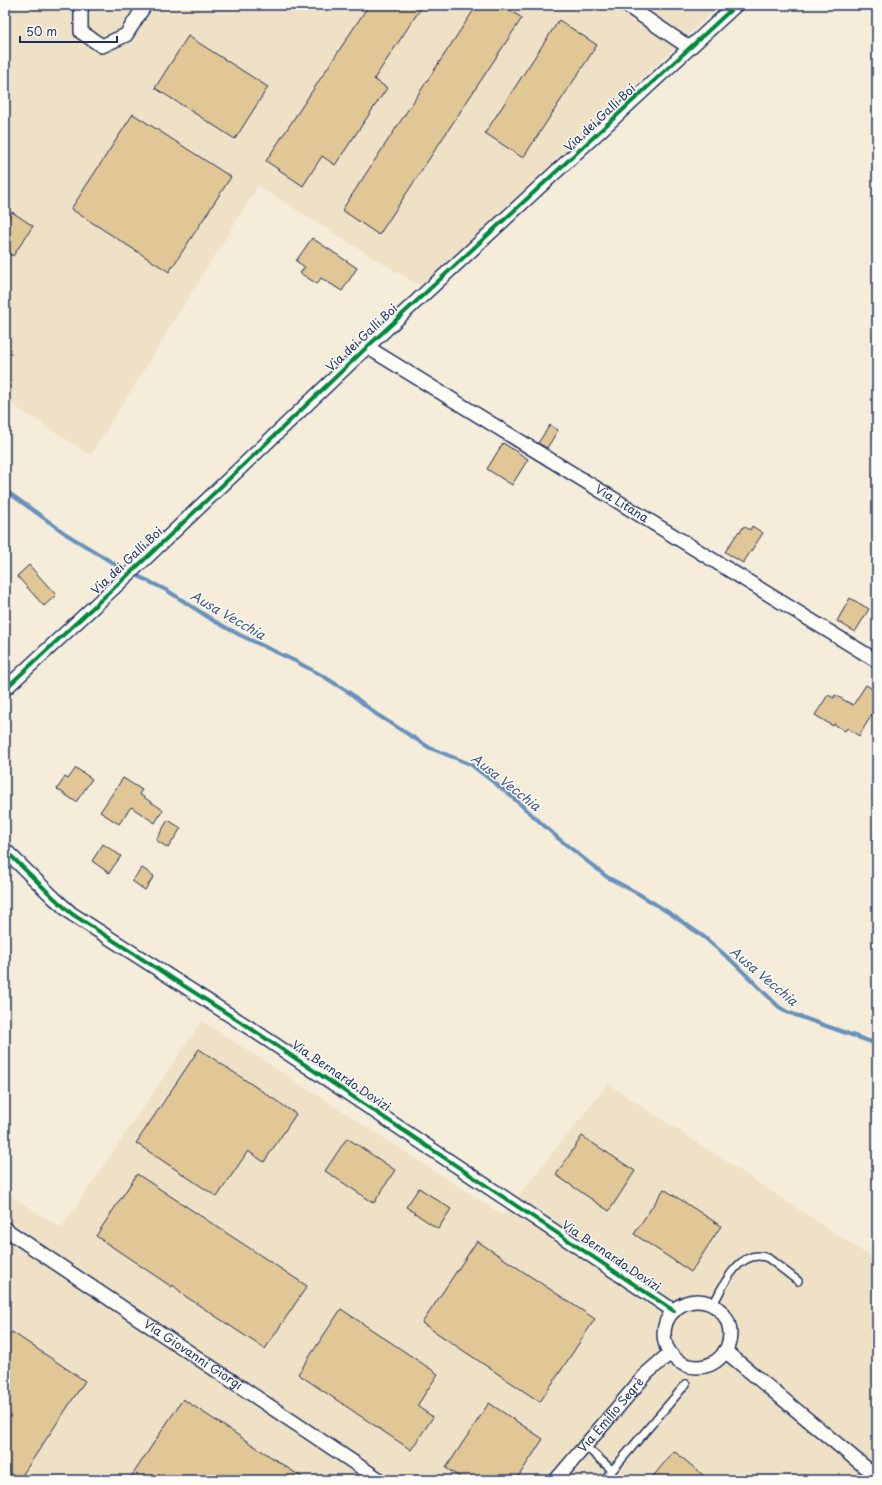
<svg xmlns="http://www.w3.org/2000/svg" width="882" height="1485" font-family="'Playpen Sans',sans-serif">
<rect width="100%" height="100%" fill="#f5ecda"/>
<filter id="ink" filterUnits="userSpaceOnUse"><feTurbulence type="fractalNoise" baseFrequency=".025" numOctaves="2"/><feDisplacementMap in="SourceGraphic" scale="8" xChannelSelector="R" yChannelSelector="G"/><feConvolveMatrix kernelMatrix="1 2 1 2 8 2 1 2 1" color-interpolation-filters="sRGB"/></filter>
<g filter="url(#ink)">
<!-- built -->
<g fill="#efe1c6">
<polygon points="5,5 720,5 421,287 258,186 91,455 5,400"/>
<polygon points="202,1021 503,1215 608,1084 877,1261 877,1480 5,1480 5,1192 61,1228"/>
</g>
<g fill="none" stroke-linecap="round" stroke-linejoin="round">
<!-- stream -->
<polyline stroke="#6792bc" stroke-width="4" points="5,490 66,534 118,566 168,591 214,621 240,635 295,661 323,676 350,693 376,714 430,748 470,764 510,795 559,839 607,877 639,894 671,914 704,937 733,962 779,1007 787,1012 877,1044"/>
</g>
<!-- building -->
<g fill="#e1c696" stroke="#1b2f5e">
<polygon points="369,5 423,5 374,79 387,88 335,165 322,156 303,186 266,161"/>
<polygon points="477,5 502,5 522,18 379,235 342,210"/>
<polygon points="559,20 597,45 523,158 485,133"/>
<polygon points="188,36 268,87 235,139 155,88"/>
<polygon points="133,114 231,177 169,272 71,209"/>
<polygon points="12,212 33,226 13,256 5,251 5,224"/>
<polygon points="312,238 357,268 342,291 321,278 317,284 300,273 305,267 296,261"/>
<polygon points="550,425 558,430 547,448 538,443"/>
<polygon points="503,443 528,459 512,485 487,469"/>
<polygon points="744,526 750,530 752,526 763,533 743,563 725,552 739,531 740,532"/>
<polygon points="29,565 56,595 44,606 17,576"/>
<polygon points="850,598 869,609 855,632 837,621"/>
<polygon points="866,685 877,692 877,706 859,736 847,728 845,731 834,724 833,726 815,715 828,695 834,698 835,695 853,705"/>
<polygon points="76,768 92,779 76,802 57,789 65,777 68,779"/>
<polygon points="123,778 142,790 139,794 163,810 155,823 131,807 119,824 100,812"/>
<polygon points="168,820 181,828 168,848 156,840"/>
<polygon points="103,844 121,856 109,873 92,861"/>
<polygon points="142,868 154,876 145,890 132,881"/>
<polygon points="199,1049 296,1114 264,1162 248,1151 217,1197 136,1143"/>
<polygon points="582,1136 635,1171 609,1211 556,1175"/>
<polygon points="347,1138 395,1170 374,1203 325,1171"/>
<polygon points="137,1174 307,1286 265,1349 185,1296 173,1285 172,1287 96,1236"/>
<polygon points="419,1188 451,1209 438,1229 406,1207"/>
<polygon points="664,1189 721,1226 691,1272 634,1234"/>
<polygon points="477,1241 595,1319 540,1402 422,1323"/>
<polygon points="341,1309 438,1374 417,1406 433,1417 411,1450 298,1374"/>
<polygon points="12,1332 85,1381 19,1480 5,1480 5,1343"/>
<polygon points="183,1399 306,1480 129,1480"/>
<polygon points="489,1403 543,1439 516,1480 464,1480 446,1468"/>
<polygon points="674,1451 709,1480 650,1480"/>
</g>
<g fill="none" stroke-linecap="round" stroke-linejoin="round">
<!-- lane casing -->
<g stroke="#1b2f5e" stroke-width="10">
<g id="lane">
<path d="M713,1305C723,1285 740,1247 768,1258L798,1281"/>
<polyline points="585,1446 612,1470"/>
<polyline points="604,1480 686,1384"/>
</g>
</g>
<!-- street casing -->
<g stroke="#1b2f5e" stroke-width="16">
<g id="street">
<polyline points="84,5 81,9 81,32 102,46 126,35 145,5"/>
<polyline points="626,5 690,48"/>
<path id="s1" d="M367,347L877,661"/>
<polyline points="5,689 144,560 367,347 736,5"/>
<polyline points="5,850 54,898 72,914 256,1032 674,1311"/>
<path id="s2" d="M5,1229L380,1480"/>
<circle cx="697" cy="1334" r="33"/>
<polyline points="725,1351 877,1477"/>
<path id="s3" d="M556,1480L647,1373L670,1353"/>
</g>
</g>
<!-- lane -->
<use href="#lane" stroke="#fdfcf7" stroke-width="7"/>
<!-- street -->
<use href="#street" stroke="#fdfcf7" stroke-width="13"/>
<!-- cycleway casing -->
<g stroke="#fdfcf7" stroke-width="6">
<g id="cycleway">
<polyline points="5,689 144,560 367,347 736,5"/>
<polyline points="5,850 54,898 72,914 256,1032 674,1311"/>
</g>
</g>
<!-- cycleway -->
<use href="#cycleway" stroke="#00873e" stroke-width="4"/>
</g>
</g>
<g text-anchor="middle" stroke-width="3" stroke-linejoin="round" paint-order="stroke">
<!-- street labels -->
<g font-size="12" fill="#1b2f5e" stroke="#fdfcf7">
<text transform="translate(600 118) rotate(-43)" y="4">Via dei Galli Boi</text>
<text transform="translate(362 338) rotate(-43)" y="4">Via dei Galli Boi</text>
<text dy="4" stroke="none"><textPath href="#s1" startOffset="299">Via Litana</textPath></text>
<text transform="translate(127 561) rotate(-43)" y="4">Via dei Galli Boi</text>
<text transform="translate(341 1076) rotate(34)" y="4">Via Bernardo Dovizi</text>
<text transform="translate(611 1256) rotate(34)" y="4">Via Bernardo Dovizi</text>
<text dy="4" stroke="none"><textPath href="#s2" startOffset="226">Via Giovanni Giorgi</textPath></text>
<text dy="4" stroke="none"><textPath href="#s3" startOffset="85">Via Emilio Segrè</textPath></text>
</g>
<!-- water labels -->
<g font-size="13" font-style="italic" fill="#3b5885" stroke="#fdfcf7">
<text transform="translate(228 615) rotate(30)" y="5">Ausa Vecchia</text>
<text transform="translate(506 782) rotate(38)" y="5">Ausa Vecchia</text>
<text transform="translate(764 976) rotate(40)" y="5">Ausa Vecchia</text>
</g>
</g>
<!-- margin -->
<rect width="882" height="1485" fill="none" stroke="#fdfcf7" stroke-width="20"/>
<rect x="10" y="10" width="862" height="1465" fill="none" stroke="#1b2f5e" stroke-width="1.5" filter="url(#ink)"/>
<!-- scale -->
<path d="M20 36v6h97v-6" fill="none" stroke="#1b2f5e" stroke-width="2"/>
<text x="26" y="36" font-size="12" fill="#1b2f5e" stroke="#fdfcf7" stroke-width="3" paint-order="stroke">50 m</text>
</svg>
